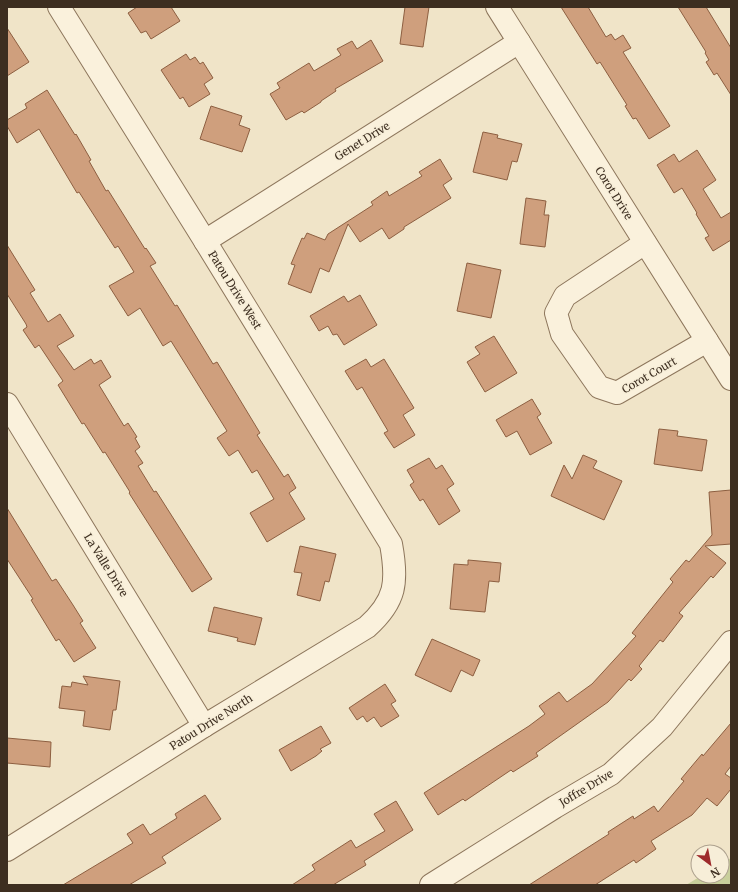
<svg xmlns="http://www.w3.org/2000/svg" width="738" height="892" font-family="Merriweather,serif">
<rect width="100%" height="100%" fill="#f0e4c8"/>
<!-- green -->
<polygon fill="#c9cf9b" points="731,858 731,885 686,885 701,876 722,876 722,863"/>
<!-- building -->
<g fill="#cf9f7d" stroke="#8d5f41">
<polygon points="137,7 171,7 180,21 151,39 146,31 141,33 128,13"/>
<polygon points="405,7 429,7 423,47 400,44"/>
<polygon points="561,7 588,7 606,37 611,34 615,40 623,35 631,48 623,52 670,126 649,139 636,118 633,119 625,106 627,105 600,62 597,64"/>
<polygon points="678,7 706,7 731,48 731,95 717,73 714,75 706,62 709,60 705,53 706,52"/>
<polygon points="7,28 29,62 7,76"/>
<polygon points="371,40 383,61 335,89 336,91 321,101 321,102 304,113 302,111 286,120 270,94 280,88 277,83 309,63 314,71 341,55 337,49 352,41 357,49"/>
<polygon points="186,54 190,60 195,57 200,64 203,62 213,78 204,84 210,94 189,107 183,97 180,99 161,70"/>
<polygon points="47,90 75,135 76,134 91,160 89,161 106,191 108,190 145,249 146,248 156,263 150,266 175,306 177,305 213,364 217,362 260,433 257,435 284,477 288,474 296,488 289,493 305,519 267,542 250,513 274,499 257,470 252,473 238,450 229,456 217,438 227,431 171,341 163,346 140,308 128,316 109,286 134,272 118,246 115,248 79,192 77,193 39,129 17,143 7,126 7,120 27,108 25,104"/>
<polygon points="211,106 242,116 239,125 250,129 242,152 200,139"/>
<polygon points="483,132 498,135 497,138 522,144 517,162 512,161 507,180 473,172"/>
<polygon points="697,150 716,180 703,189 721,218 731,212 731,240 713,251 705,238 709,236 696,214 697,213 682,188 674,193 657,165 674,154 679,162"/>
<polygon points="440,159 452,179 443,185 451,198 404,227 404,229 389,239 382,228 360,242 348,224 329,272 320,268 311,293 288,284 295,265 291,264 302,238 304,239 307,233 325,240 328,234 373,205 371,202 387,191 389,196 422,176 419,172"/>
<polygon points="526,198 546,201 544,215 549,215 545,247 520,244"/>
<polygon points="7,245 35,290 30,293 48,322 60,314 74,336 57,346 74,370 91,359 94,364 101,360 111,377 99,385 124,426 128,423 137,437 135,438 140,447 135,451 143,463 138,466 154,492 156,491 212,579 192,592 129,493 130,492 105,452 103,453 84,423 82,424 58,385 63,381 39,345 35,348 23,330 27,327 26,324 7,294"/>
<polygon points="467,263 501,270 491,318 457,311"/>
<polygon points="360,295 377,325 344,345 337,334 333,335 328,326 319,331 310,316 344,296 348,302"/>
<polygon points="494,336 517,373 485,392 467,362 480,354 475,347"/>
<polygon points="366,359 371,367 384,359 414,408 403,415 415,435 394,448 384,433 388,431 362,387 357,390 345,371"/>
<polygon points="532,399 541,414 537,417 552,443 530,455 517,431 506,437 496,420"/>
<polygon points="659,429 678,431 677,436 707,440 702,471 654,464"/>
<polygon points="583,455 597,461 593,468 622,481 604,520 551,496 564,465 572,479"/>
<polygon points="429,458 436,469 442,465 454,484 447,489 460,511 439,525 423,499 420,501 410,485 414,482 407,470"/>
<polygon points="731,490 731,544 705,546 726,563 713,578 711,576 679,613 683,616 663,642 660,640 639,666 642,669 631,681 629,679 608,702 536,753 538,756 513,772 511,770 465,801 463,799 438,815 424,793 529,726 545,714 539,706 559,692 567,702 592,684 636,636 632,633 673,582 670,579 686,560 689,562 712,535 709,492"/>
<polygon points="7,508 52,581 56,579 73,605 83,621 80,623 96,648 74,662 59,639 56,641 31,600 33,599 7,559"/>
<polygon points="300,546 336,554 329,582 325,581 320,601 297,595 302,573 294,572"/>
<polygon points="468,560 501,563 499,582 489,581 485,612 450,609 454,564 468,565"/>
<polygon points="214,607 262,618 255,645 237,641 238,638 208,631"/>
<polygon points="432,639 480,660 473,676 461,670 451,692 415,675"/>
<polygon points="83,676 120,681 116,710 113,710 110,730 83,726 85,711 59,708 62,686 71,687 72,682 88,685"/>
<polygon points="385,684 396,701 391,704 399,716 381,727 374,717 367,722 363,716 357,720 349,708"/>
<polygon points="731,723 731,766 725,774 731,778 731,789 717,806 707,798 692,815 651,841 656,849 636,863 634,860 595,885 529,885 609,834 608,832 633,816 634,819 654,806 658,812 684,781 681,779 702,754 703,756"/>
<polygon points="321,726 331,743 320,749 322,751 316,756 291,771 279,750"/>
<polygon points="7,738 51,742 50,767 7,763"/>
<polygon points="205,795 221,819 162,857 166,863 129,885 63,885 133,843 127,834 143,824 150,835 177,818 175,814"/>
<polygon points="396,801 413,830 364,861 366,865 333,885 292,885 315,870 312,865 351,840 356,848 385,831 374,814"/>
</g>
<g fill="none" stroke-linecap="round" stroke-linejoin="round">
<!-- minor casing -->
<g stroke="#8d765c" stroke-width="24">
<g id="minor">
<polyline points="497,7 731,379"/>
<polyline points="205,241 519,42"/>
<polyline points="645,243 565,296 556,313 562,334 599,387 617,393 707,341"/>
<polyline points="7,404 204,726"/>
<path d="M7,850L204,726L367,627C396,601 398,582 391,544L205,241L59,7"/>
<polyline points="431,885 555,807 611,774 662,727 731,642"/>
</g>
</g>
<!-- minor -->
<use href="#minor" stroke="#faf1dc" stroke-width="22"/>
</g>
<g text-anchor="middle" stroke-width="3" stroke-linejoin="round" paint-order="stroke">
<!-- street labels -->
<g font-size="11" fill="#3d2e20" stroke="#f7eed8">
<text transform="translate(362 141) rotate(-32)" y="4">Genet Drive</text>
<text transform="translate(614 193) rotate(58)" y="4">Corot Drive</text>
<text transform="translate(235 290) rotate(58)" y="4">Patou Drive West</text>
<text transform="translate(649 375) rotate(-30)" y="4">Corot Court</text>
<text transform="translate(106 565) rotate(58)" y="4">La Valle Drive</text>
<text transform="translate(211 722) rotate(-32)" y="4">Patou Drive North</text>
<text transform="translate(586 788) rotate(-31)" y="4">Joffre Drive</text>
</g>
</g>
<!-- border -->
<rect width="738" height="892" fill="none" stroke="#3d2e20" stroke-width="16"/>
<!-- north arrow -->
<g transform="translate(710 864) rotate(148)"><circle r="19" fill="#f7eed8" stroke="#ada18e"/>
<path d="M0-3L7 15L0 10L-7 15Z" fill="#9e2a2b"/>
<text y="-6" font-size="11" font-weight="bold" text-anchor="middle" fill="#3d2e20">N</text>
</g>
</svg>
